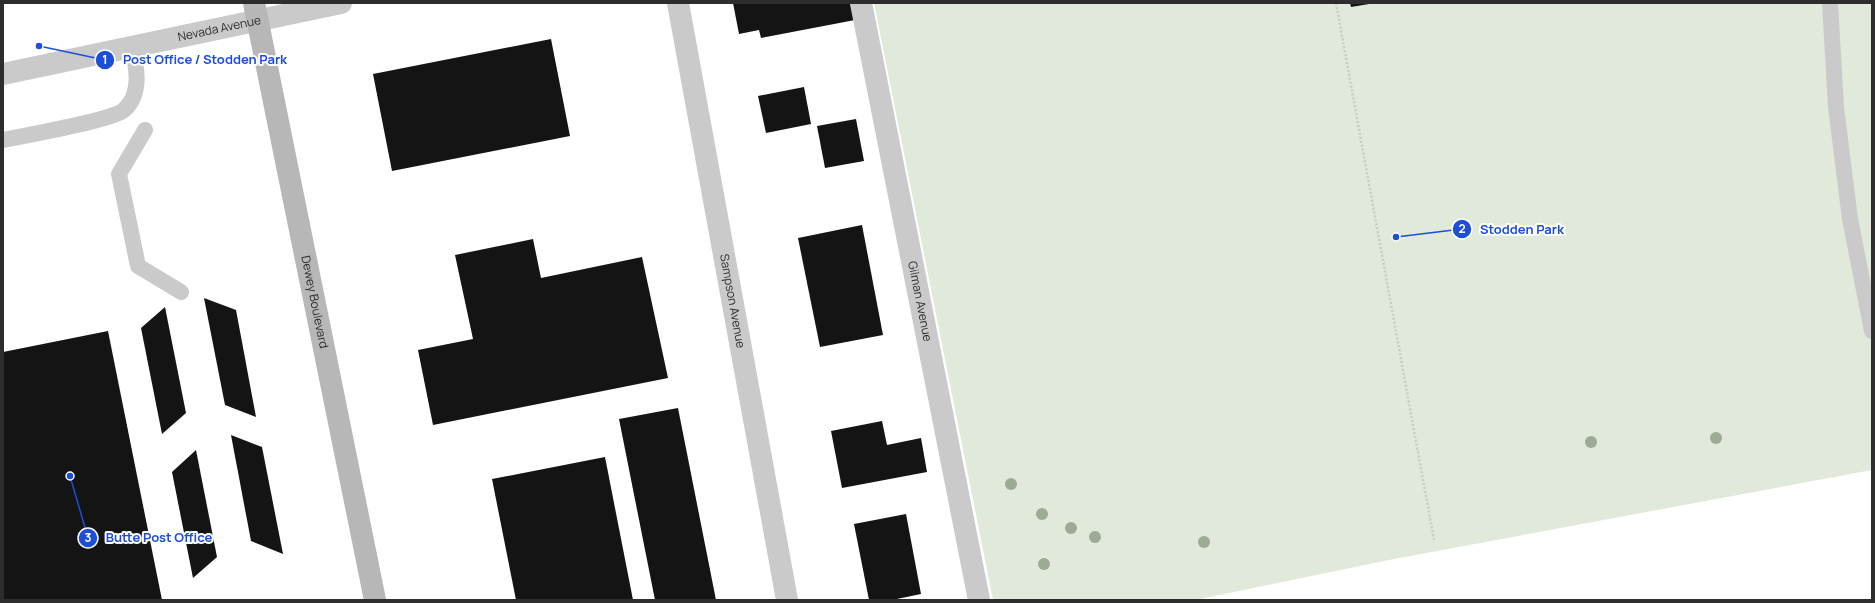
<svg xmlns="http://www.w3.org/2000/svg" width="1875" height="603" font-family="Manrope,sans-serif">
<rect width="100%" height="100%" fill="#fff"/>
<!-- green -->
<polygon fill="#e1e9db" points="874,3 1872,3 1872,470 1394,559 1195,600 993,600"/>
<!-- building -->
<g fill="#141414">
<polygon points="733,3 852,3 855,20 761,38 759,30 739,34"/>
<polygon points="1350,3 1369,3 1369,4 1351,7"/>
<polygon points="551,39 570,136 392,171 373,74"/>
<polygon points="804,87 811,124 766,133 758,96"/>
<polygon points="856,119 864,161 825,168 817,126"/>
<polygon points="862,225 883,335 820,347 798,238"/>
<polygon points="533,239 541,278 642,257 668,378 433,425 418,350 473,339 455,255"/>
<polygon points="204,298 236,310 256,417 225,405"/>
<polygon points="165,307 186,413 162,434 141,328"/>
<polygon points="108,331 162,600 3,600 3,352"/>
<polygon points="678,408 716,600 655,600 619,419"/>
<polygon points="882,421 887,445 921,438 927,472 842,488 831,431"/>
<polygon points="231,435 262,447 283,554 251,541"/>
<polygon points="196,450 217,557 193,578 172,472"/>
<polygon points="605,457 633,600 516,600 492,479"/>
<polygon points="906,514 921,594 892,600 869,600 854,524"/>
</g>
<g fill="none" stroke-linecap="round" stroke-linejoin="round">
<!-- path -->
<polyline stroke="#cacaca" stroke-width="2.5" stroke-dasharray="2 2" stroke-linecap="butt" points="1336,3 1434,540"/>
<!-- lane -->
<g stroke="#cacaca" stroke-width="16">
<polyline points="1830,3 1836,107 1850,219 1872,331"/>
<polyline points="145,130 119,174 138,266 181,292"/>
<path d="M3,140C23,136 113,120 124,110C142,94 137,68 132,47"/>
</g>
<!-- street -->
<g stroke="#cacaca" stroke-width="22">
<path id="s1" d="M678,3L787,600"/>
<path id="s2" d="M861,3L979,600"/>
<path id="s3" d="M3,74L341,3"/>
</g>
<!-- secondary -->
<path stroke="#b7b7b7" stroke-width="22" id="s4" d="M254,3L375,600"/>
</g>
<!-- trees -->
<g fill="#9daa95">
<circle cx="1716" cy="438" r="6"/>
<circle cx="1591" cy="442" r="6"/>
<circle cx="1011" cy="484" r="6"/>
<circle cx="1042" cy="514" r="6"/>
<circle cx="1071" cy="528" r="6"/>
<circle cx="1095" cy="537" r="6"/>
<circle cx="1204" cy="542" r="6"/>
<circle cx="1044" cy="564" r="6"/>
</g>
<g text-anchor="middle" stroke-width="4" stroke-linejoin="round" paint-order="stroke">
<!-- street labels -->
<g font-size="12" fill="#2d2d2d" stroke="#fff">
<text dy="4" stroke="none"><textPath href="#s3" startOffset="221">Nevada Avenue</textPath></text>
<text dy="4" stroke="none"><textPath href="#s2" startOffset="304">Gilman Avenue</textPath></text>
<text dy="4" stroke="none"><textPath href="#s4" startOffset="305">Dewey Boulevard</textPath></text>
<text dy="4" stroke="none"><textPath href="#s1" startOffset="303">Sampson Avenue</textPath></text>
</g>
</g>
<!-- callouts -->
<path fill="none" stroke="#1d4ed8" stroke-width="1.5" d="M39 46L105 60M1396 237L1462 229M70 476L88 538"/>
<g fill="#1d4ed8" stroke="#fff" stroke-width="1.5">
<circle cx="39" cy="46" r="4"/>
<circle cx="1396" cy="237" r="4"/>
<circle cx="70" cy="476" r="4"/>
<circle cx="105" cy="60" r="10"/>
<circle cx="1462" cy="229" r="10"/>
<circle cx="88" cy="538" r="10"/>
</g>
<g font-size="12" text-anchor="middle" font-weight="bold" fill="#fff">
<text x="105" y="64">1</text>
<text x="1462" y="233">2</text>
<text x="88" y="542">3</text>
</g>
<g font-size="13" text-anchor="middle" font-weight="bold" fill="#1d4ed8" stroke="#fff" stroke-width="4" stroke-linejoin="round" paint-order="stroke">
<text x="205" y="64">Post Office / Stodden Park</text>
<text x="1522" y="234">Stodden Park</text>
<text x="159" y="542">Butte Post Office</text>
</g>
<!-- border -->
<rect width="1875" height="603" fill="none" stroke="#2d2d2d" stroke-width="8"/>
</svg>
